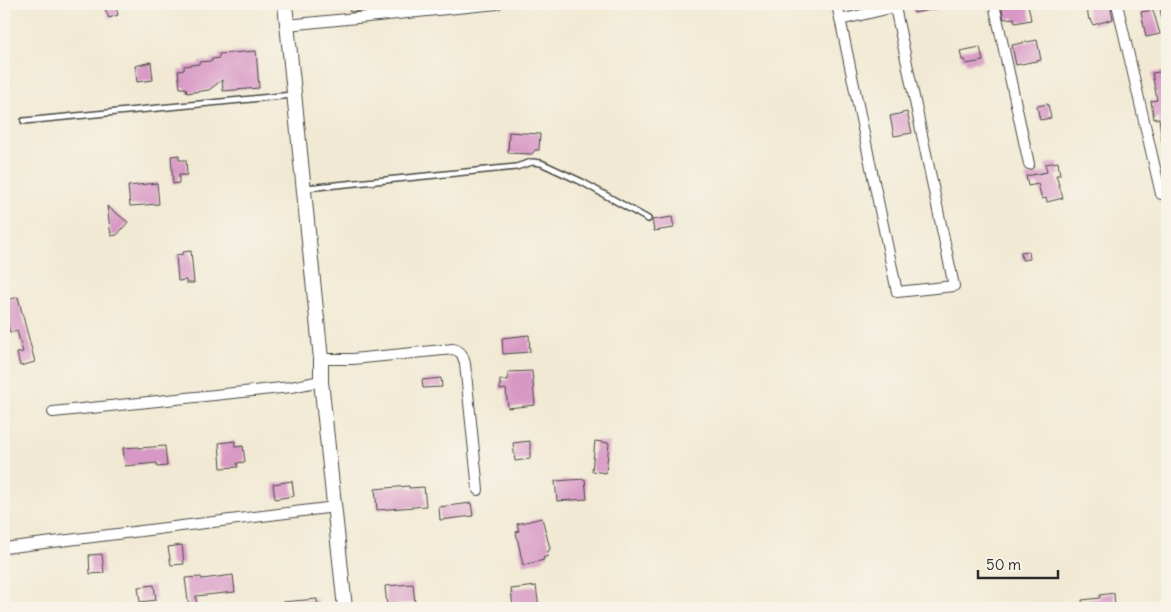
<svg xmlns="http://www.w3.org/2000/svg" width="1171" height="612" font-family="Delius,sans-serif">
<rect width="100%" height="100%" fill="#f7f3e8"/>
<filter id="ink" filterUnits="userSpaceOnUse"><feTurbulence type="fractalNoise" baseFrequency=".02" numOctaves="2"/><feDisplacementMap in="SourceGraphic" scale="10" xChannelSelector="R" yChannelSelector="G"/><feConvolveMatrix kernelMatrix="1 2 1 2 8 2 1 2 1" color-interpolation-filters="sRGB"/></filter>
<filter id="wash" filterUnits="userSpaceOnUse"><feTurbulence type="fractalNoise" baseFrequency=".0096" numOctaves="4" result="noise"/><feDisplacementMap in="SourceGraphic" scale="20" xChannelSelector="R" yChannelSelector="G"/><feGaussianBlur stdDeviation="1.12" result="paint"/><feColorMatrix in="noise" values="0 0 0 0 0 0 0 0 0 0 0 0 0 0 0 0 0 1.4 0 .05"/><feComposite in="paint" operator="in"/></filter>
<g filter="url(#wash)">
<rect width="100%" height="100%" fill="#f1e9d3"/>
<g id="blocks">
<!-- building -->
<g fill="#d898c5">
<polygon points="103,4 115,4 118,15 109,18"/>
<polygon points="348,4 378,4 379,9 350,12"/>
<polygon points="912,4 940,4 941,8 914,13"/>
<polygon points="1001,4 1028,4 1031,20 1015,23 1014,18 1004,19"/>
<polygon points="1086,4 1110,4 1113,19 1093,25 1091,19 1089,20"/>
<polygon points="1153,10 1160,34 1146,37 1141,12"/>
<polygon points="1037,40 1041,60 1016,65 1012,45"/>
<polygon points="980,47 983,61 966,64 965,60 962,60 960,51"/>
<polygon points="256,51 259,88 223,91 222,80 209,90 187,93 186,88 180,88 178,71 184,70 184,66 199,64 199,62 212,61 212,59 219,58 219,54"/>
<polygon points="151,62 153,80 137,82 135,66"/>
<polygon points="1167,71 1167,142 1162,142 1159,118 1154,119 1151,101 1157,100 1152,73"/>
<polygon points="1048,104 1051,118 1040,120 1037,106"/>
<polygon points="907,112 912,133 894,136 890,116"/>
<polygon points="509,132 540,134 539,150 535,150 532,154 508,153"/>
<polygon points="179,155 179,160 186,160 187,175 179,175 179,183 173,184 171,156"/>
<polygon points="1058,162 1060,175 1056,175 1063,198 1047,202 1046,198 1042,199 1038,184 1028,186 1026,176 1047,172 1045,164"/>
<polygon points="157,183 159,204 130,206 128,186"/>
<polygon points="107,206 128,222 117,235 111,236"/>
<polygon points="672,217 674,228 654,231 652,220"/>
<polygon points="191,251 194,283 186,283 186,280 178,281 176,255 183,254 183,252"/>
<polygon points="1029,251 1030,259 1022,260 1021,252"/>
<polygon points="18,297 35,362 20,366 17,353 23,352 17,331 10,333 7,323 4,324 4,301"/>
<polygon points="529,335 530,352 503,354 502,338"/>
<polygon points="532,371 535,405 508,408 506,389 500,390 500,380 508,380 508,372"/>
<polygon points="441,378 442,387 423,388 422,380"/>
<polygon points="235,441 235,447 243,446 245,462 237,463 238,467 221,468 219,443"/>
<polygon points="530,441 530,459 515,461 513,443"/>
<polygon points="595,441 609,443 606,473 592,471"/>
<polygon points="165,446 167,466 157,467 157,463 125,466 123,448 139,447 139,448"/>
<polygon points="585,479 587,499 557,501 555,481"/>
<polygon points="292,481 294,496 275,499 273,484"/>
<polygon points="409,486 409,488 424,487 426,506 377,510 375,489"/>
<polygon points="471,503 473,516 440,520 439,507"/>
<polygon points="542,518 550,548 549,551 547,552 548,556 543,558 544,560 523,565 516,532 519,531 517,524"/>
<polygon points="182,545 184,564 171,565 168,547"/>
<polygon points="102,554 104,573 90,574 89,555"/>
<polygon points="233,575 235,592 196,596 197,608 189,608 185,578 201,577 202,579"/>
<polygon points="413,584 415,603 387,606 385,586"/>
<polygon points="154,585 156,600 140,602 138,587"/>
<polygon points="536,586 539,608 513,608 511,589"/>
<polygon points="1114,593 1115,608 1083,608 1082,600 1100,598 1100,595"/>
<polygon points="317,599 318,608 282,608 282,602"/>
</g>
</g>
</g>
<g filter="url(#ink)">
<use href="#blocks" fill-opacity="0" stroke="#494844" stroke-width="1"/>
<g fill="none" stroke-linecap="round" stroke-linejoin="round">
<!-- service casing -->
<g stroke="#494844" stroke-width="8">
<g id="service">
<polyline points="24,121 292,95"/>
<polyline points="306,188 516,167 532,162 541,163 582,182 648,219"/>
</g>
</g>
<!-- minor casing -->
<g stroke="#494844" stroke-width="12">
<g id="minor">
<polyline points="837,4 897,292 954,286 895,7 840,20"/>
<polyline points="994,4 1029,164"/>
<polyline points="1117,4 1161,194"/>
<polyline points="1165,4 1167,17"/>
<polyline points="287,25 497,4"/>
<path d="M321,359H353L453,349C462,351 463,356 465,364L478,490"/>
<polyline points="53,412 291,387 321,381"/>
<polyline points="4,548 335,507"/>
</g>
</g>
<!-- secondary casing -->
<g stroke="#494844" stroke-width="16">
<polyline id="secondary" points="285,4 321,359 321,381 345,608"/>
</g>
<!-- service -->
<use href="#service" stroke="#fff" stroke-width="5"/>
<!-- minor -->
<use href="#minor" stroke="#fff" stroke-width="10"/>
<!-- secondary -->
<use href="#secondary" stroke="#fff" stroke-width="14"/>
</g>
</g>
<!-- margin -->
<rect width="1171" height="612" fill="none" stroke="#f7f3e8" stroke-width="20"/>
<!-- scale -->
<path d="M978 570v8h80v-8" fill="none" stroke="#2b2b2b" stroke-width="2.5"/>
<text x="986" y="570" font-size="15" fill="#2b2b2b" stroke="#f7f3e8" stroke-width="4" paint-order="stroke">50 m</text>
</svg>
